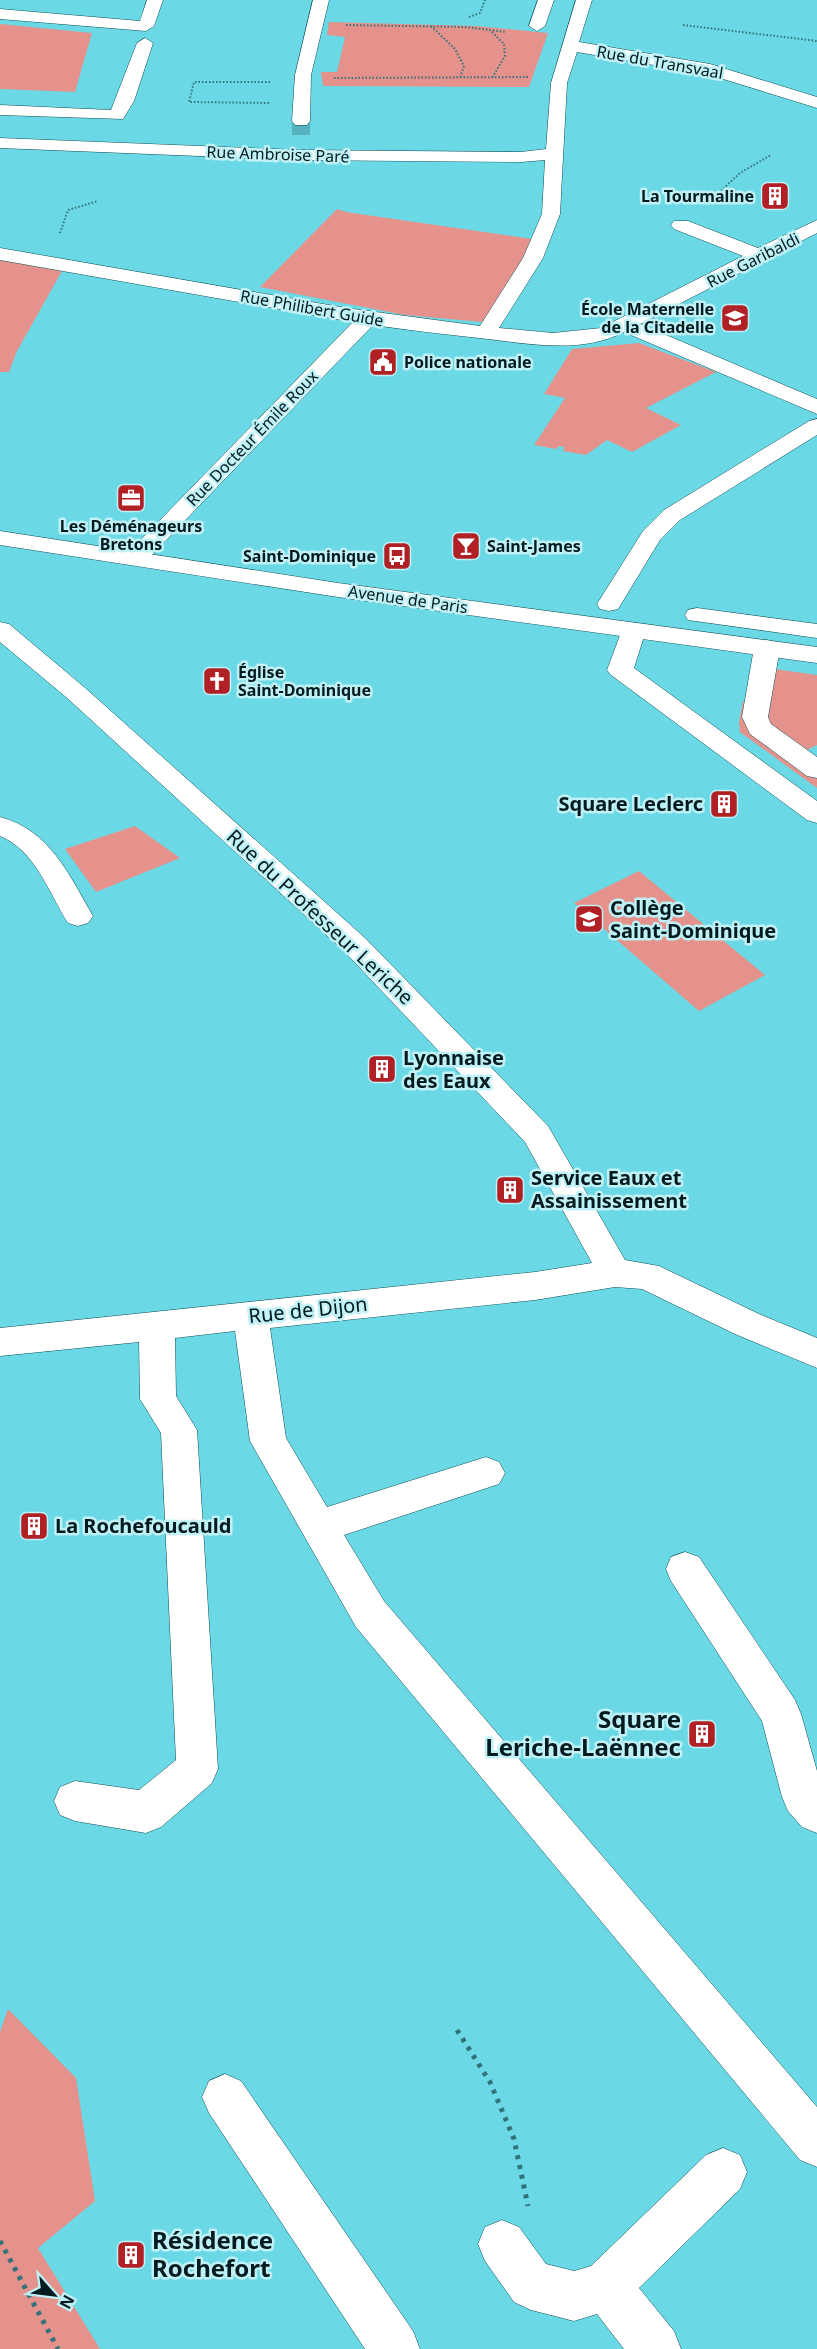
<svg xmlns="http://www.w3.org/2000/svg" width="817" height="2349" font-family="'Noto Sans',sans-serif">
<rect width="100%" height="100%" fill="#6bd9e5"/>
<!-- green -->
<g fill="#e4928b">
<polygon points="329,22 476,26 548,33 529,87 323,86 321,72 337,72 345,37 327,35"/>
<polygon points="0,24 92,33 75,92 0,89"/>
<polygon points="337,209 346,212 533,239 513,281 482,322 405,315 260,287"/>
<polygon points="0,260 62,271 17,351 9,372 0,372"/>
<polygon points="639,343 716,372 646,408 681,425 632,452 607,440 586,455 563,451 564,447 559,446 556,449 534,445 565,398 544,394 572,349"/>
<polygon points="774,669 817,675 817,745 805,751 765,723"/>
<polygon points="743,701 759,728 817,765 817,788 740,732 739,722"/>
<polygon points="135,826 180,858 96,892 65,849"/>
<polygon points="639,871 765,975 699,1011 574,903"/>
<polygon points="8,2009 76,2078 95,2201 38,2248 100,2349 0,2349 0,2032"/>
</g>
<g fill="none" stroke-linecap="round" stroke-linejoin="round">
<!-- minor-tunnel -->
<polyline stroke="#56b3bd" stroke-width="18" stroke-dasharray="18 9" stroke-linecap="butt" points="301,121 301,135"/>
<!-- minor casing -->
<g stroke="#0f4e54" stroke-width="1">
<g id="minor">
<polygon points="147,0 163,0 154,26 146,31 0,19 0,9 140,21"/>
<polygon points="313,0 329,0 311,75 310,121 307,125 295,125 292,121 295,75"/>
<polygon points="538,0 554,0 545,26 537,31 529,26"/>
<path d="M576,0H592L579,42L710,64L817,97V108L707,74L577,52L567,83L560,214L543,258L499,328L553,333L601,328L743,256L674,229L671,225L674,221H688L758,248L817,220V233L640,324L817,399V414L624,332C580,355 525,343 479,338C443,334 408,330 373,325L144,563L136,565L128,563L124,558L128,553L353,322L0,260V248L346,308L480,326L523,258L542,214L545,160L521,162L298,160L0,148V138L298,150L521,152L546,149L551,83Z"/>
<polygon points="145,38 153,43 134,101 123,119 0,115 0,105 111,110 137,43"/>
<polygon points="817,419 817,435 680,520 660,540 618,609 609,611 600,609 597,604 643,531 664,510 809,421"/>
<polygon points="0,622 9,624 84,687 365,938 548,1126 625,1260 659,1266 759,1314 817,1338 817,1368 735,1334 642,1289 615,1287 535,1300 270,1328 286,1438 327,1507 486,1457 499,1462 505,1473 499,1484 344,1535 384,1601 817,2107 817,2167 800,2160 356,1627 250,1441 235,1331 175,1338 176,1396 197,1430 218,1769 212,1783 161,1827 146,1833 75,1821 60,1815 54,1801 60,1787 75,1781 139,1790 176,1760 161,1433 140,1399 139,1342 0,1356 0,1328 535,1272 592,1263 525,1142 345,952 66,697 0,642"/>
<polygon points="634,623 643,625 646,630 634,668 817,801 817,823 807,820 611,675 607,670 622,630 625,625"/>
<polygon points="767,640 776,643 780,648 768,717 771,724 817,757 817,778 807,776 750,734 742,717 754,648 758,643"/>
<path d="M0,817C50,830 69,875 93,916L88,923L78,926L68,923C49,893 35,850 0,836Z"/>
<polygon points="685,1552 699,1557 795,1700 801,1714 817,1771 817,1833 802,1827 788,1811 782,1797 762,1721 671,1581 666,1569 671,1557"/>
<polygon points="225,2074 241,2081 413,2331 420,2349 365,2349 209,2113 202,2097 209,2081"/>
<polygon points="723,2148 740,2155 747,2172 740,2189 639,2288 674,2331 681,2349 624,2349 597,2314 574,2321 531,2310 514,2302 485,2261 478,2244 485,2227 502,2220 519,2227 546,2264 574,2271 591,2266 706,2155"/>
</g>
</g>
<!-- major casing -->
<g stroke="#0f4e54" stroke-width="1">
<g id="major">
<polygon points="0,531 338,583 817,647 817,663 338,597 0,545"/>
<polygon points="697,608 817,624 817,638 688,620 685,615 688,610"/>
</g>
</g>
<!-- path-far1 -->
<g stroke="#337279" stroke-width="2" stroke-dasharray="1.5 2" stroke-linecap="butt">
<polyline points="469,17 480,13 485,0"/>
<polyline points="346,25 465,27 506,32"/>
<polyline points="683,25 817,41"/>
<polyline points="431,26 455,49 464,66 460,78"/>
<polyline points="492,32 504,44 505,56 492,78"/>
<polyline points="334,78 528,77"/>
<polyline points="270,82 194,82 189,102 271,103"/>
<polyline points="708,203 740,173 771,155"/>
<polyline points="60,233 68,210 98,201"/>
</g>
<!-- path -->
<g stroke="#337279" stroke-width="5" stroke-dasharray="4 6" stroke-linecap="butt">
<polyline points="457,2030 490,2082 514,2139 528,2206"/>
<polyline points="0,2241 58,2349"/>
</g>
<!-- minor -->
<use href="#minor" fill="#fff" fill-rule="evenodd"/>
<!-- major -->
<use href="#major" fill="#fff" fill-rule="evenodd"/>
</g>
<!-- icons -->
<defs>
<g id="building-square" transform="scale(1.5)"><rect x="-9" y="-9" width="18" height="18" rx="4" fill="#b12025" stroke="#bff1f7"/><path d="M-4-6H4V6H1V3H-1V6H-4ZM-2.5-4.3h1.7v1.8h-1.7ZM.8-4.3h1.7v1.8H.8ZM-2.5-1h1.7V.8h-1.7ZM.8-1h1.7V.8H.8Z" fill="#fff"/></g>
<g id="school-square" transform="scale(1.5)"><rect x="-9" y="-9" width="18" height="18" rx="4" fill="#b12025" stroke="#bff1f7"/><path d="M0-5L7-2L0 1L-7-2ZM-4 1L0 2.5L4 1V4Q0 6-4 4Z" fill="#fff"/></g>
<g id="civic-square" transform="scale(1.5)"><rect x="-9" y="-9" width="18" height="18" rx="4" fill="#b12025" stroke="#bff1f7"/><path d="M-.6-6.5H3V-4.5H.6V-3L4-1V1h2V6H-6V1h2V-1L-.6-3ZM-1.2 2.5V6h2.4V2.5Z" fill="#fff"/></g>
<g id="office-square" transform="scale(1.5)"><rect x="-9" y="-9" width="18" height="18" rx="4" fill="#b12025" stroke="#bff1f7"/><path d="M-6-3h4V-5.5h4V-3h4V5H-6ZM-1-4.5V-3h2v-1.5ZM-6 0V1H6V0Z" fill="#fff"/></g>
<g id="bar-square" transform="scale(1.5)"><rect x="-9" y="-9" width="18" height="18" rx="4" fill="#b12025" stroke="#bff1f7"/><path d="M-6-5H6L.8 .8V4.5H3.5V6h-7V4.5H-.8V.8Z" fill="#fff"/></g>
<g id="bus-square" transform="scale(1.5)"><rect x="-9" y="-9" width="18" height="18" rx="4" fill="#b12025" stroke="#bff1f7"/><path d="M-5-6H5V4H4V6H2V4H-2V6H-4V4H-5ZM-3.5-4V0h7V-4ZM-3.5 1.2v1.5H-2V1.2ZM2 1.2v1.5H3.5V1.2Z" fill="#fff"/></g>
<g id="church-square" transform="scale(1.5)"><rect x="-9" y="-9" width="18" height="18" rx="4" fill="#b12025" stroke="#bff1f7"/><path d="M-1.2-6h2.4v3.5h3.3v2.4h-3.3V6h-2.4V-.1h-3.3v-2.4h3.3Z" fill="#fff"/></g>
</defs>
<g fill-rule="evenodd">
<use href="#building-square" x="775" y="196"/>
<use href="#school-square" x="735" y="318"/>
<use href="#civic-square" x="383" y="362"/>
<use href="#office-square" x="131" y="498"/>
<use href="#bar-square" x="466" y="546"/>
<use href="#bus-square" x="397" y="556"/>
<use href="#church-square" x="217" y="681"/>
<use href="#building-square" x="724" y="804"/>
<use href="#school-square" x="589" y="919"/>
<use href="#building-square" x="382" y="1069"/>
<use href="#building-square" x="510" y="1190"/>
<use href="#building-square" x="34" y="1526"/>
<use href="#building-square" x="702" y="1734"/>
<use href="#building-square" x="131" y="2255"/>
</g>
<g text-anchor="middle" stroke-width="5" stroke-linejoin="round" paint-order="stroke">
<!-- far-street labels -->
<g font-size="16" fill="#031b1e" stroke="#bff1f7">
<text transform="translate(660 62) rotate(10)" y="6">Rue du Transvaal</text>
<text transform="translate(278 154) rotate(2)" y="6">Rue Ambroise Paré</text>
<text transform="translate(753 260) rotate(-27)" y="6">Rue Garibaldi</text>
<text transform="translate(312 308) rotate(10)" y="6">Rue Philibert Guide</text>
<text transform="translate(252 438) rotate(-46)" y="6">Rue Docteur Émile Roux</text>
<text transform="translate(408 599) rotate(8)" y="6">Avenue de Paris</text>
</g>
<!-- far-poi labels -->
<g font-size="16" font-weight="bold" fill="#031b1e" stroke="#bff1f7" text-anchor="end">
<text x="754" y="202">La Tourmaline</text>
<text x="714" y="315">École Maternelle<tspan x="714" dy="18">de la Citadelle</tspan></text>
<text x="404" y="368" text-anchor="start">Police nationale</text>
<text x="131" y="532" text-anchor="middle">Les Déménageurs<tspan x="131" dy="18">Bretons</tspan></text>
<text x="487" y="552" text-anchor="start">Saint-James</text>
<text x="376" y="562">Saint-Dominique</text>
<text x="238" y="678" text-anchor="start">Église<tspan x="238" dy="18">Saint-Dominique</tspan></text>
</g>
<!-- poi labels -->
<g font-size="20" font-weight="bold" fill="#031b1e" stroke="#bff1f7" text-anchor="start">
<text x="703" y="811" text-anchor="end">Square Leclerc</text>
<text x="610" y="915">Collège<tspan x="610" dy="23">Saint-Dominique</tspan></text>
<text x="403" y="1065">Lyonnaise<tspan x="403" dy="23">des Eaux</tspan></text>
<text x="531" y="1185">Service Eaux et<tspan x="531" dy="23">Assainissement</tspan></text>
<text x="55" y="1533">La Rochefoucauld</text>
</g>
<!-- street labels -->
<g font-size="20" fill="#031b1e" stroke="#bff1f7">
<text transform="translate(320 917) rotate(43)" y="7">Rue du Professeur Leriche</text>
<text transform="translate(308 1310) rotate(-6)" y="7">Rue de Dijon</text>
</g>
<!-- near-poi labels -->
<g font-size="24" font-weight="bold" fill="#031b1e" stroke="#bff1f7" text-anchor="end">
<text x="681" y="1728">Square<tspan x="681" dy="28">Leriche-Laënnec</tspan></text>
<text x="152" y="2249" text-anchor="start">Résidence<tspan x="152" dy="28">Rochefort</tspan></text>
</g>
</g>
<!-- north arrow -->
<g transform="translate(54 2295) rotate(118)" stroke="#bff1f7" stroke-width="4.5" paint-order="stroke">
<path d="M0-4.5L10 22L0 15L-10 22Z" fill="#031b1e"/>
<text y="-9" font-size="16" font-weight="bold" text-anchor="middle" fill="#031b1e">N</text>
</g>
</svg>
